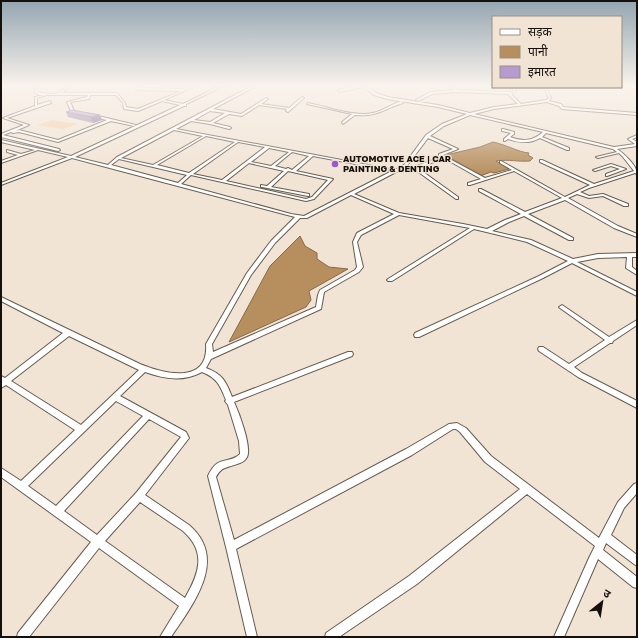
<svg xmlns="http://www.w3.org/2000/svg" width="638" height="638" font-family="'Golos Text','Noto Sans Devanagari',sans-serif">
<rect width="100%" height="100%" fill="#f1e4d5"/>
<!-- green -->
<polygon fill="#f3cfa5" points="52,120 78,124 63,129 37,125"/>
<!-- water -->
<g fill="#b78f5f" stroke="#866946">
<path d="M493,142C507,145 518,152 529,153L528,155L533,158L530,161C517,162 510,159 496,161L509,169L494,173L491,172L480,176L446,155L480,147Z"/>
<polygon points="300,236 305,246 317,253 317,259 329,267 348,269 309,291 311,300 306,307 229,342 270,266"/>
</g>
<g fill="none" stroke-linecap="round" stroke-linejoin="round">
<!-- minor casing -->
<g stroke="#665b4e" stroke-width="2">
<g id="minor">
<path d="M36,85H38L37,91C41,94 55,95 60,92C64,90 66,86 71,85L62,93H117L125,103L126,107L138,109L181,91L137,90L136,89L138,85H140L139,88L184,89L193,85H197L164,100L183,104L222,85H226L186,104V106H184L75,157L108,165L117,157L254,85H258L213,109L241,114L266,98L268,99L261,104L289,108L302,97L304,98L288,112L286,111L287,109L259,105L242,116L229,114L213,123L230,127L231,128L229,129L210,124L191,121L176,129L395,170L404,165L426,135L442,124L467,114L438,107L387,99L374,95L364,87L339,92L338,90L362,85H369L367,86L376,93L388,97L438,105L470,113L494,107L518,104L508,94L456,92L432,94L418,101L416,100L430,92L454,90L451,85H454L457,90L510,92L513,91V87H515V91L511,94L521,104L546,100L549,98L544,87H546L551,98L549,101L561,104L563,107L637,113V115L562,109L559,106L547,102L494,109L474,114L614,147L635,144L628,139L637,135V137L632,139L637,142V146L617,149C623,153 637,165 637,174L635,173L589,188L580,192L589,196L603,194L628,204V206H624L603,196L589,198L577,194L568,198L618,226L637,234V237L614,228L565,200L528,214L573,238V240H569L524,216L509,222L492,231L531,240L573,259L598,254L637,253V257H632V267L637,271V275L626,268L627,257L598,258L577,262L637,292V296L572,263L543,278L419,337H415L414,335L415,333L539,276L568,261L527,242L474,229L392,281H388L387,280L388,279L470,228L399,215L361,235L357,242L363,267L359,272L324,292L321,309L211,359L206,368C222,374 226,381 232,397L348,352H352L353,354L352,356L234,402C239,413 252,447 247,457C245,461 241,463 237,464C227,468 222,466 216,477L234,540L406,449L449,424L457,423L466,428L491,456L599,538L618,502L634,484L637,483V493L624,508L611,535L637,555V566L634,564L606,543L603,550L637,577V588L633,587L598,559L564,637H554L589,558L595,546L527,494L417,584L339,637H325L326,633L409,576L520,489L485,462L460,432L456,429H453L412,455L236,549L257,637H247L226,547L208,476C218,454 228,465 240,454L239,441L228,405L225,401L226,400C220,385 217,378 202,372C183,382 165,379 145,372L120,396L186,432L189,438L145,495L189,525C229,559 193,604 171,637H160L179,606L99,548L29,637H17L18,633L91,542L1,477V468L21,481L75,430L6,385L1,388V376L5,378L63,333L1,301V297L140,364C164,374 209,385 206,344L247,273L271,241L295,217L72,158L1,185V183L68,157L38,150L1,163V161L18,155L7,152V150L21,154L35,150L1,142V140L71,156L180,105L162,101L138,111L124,109L123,103L116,95H90L89,99L70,102L74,111L78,113L77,114L72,113L67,102L87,97L88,95H47L37,98V105L50,101L51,103L7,118L29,125L15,131L19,130L58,140L107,120L93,117L94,115L136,125L134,126L111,121L58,142L19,132L13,133L11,132L3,135L59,149L60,150L58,151L1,137V134L24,125L3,118L35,106V97L44,95H39L35,92ZM210,111L225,113L210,122L194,120ZM470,115L543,132C533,141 523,142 510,137L514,134V132L503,129H502V131L511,133L504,139V141H505L508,139C519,143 529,144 540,138L567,150H569V148L542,137L546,133L613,149L617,152L596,157L598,158L619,153L623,157L634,171L594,184L542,160H540V162L590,185L565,197L501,161H500V163L512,170L485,178L444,156L443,155L458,149L430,136L444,126ZM174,130L203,136L153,165L121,158ZM206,136L235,142L189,173L157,165ZM428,138L453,149L439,154V156L441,157L411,168L410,169L401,170L406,167ZM238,142L265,147L222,180L193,174ZM269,148L289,152L271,166L251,162ZM292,152L309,156L292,170L288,168L286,169L275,166ZM313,156L392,171L304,216L291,214L181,184L191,175L306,201L314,199L333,179L296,171ZM444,158L481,179L468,183V185H470L514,171L562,198L525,212L481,189H479V191L521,214L505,220L487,229L463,224L399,213L354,194L396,172L417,171L456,199H458V197L419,169H415ZM119,159L187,175L178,183L111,165ZM249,163L284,171L267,186L261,185V187H262L308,196H309V194L271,187L288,171L328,180L312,197L306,199L226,181ZM351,195L394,214L357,233L353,242L357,267L355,270L320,290L318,295L316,307L213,352L212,344L251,275L275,243L300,218H307ZM69,336L139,370L81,425L11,381ZM116,401L143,416L56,506L28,486ZM149,419L181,437L136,493L97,535L64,511ZM140,502L183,531C207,552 199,574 185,598L105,541Z"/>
<polygon points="493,85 493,87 489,85"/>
<path d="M402,101L403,103C383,109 378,117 355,115L343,124L342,122L352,114L307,104L308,103C329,107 352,117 373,113C383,111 392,104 402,101Z"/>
<polygon points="611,164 626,169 607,176 606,176 606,174 620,169 611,166 595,171 593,170"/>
<polygon points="562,305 609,337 637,320 637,325 613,341 612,343 610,343 574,367 582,373 637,401 637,408 578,377 539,351 538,349 539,347 543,347 569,364 605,340 560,308 559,307"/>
</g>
</g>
<!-- minor -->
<use href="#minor" fill="#fff" fill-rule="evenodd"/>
</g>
<!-- wall -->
<polygon fill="#9d85b3" points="66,112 100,115 102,120 93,123 68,117"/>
<!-- shaded-wall -->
<polygon fill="#806c92" points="100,115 102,120 93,123 91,117"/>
<!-- building -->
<polygon fill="#b79bd0" stroke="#806c92" points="72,110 100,115 91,117 66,112"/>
<!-- sky -->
<linearGradient id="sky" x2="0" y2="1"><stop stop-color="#94a5b1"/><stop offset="0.49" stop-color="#f9f3ec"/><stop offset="1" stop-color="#f9f3ec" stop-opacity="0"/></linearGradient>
<rect width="638" height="175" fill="url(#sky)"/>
<!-- markers -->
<circle fill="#9b58ce" stroke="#f1e4d5" stroke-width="1.5" cx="335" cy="164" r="4"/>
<g text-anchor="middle" stroke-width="3" stroke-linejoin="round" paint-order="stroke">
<!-- far-poi labels -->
<g font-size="9" font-weight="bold" fill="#15100b" stroke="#f1e4d5" text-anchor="start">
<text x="343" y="162">AUTOMOTIVE ACE | CAR<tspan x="343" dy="10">PAINTING &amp; DENTING</tspan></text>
</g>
</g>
<!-- border -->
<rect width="638" height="638" fill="none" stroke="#15100b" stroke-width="4"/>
<!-- legend -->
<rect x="492" y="16" width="130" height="72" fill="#f1e4d5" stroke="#998f84"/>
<rect x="500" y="29" width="20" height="6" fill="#ffffff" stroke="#998f84"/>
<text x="528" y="36" font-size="12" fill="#15100b">सड़क</text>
<rect x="500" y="46" width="20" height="12" fill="#b78f5f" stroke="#998f84"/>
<text x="528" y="56" font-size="12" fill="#15100b">पानी</text>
<rect x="500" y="66" width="20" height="12" fill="#b79bd0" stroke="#998f84"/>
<text x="528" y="76" font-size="12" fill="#15100b">इमारत</text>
<!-- north arrow -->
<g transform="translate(602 602) rotate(30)" stroke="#f1e4d5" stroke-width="3" paint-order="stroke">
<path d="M0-3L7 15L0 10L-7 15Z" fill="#15100b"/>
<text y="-6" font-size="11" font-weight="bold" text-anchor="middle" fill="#15100b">उ</text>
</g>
</svg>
